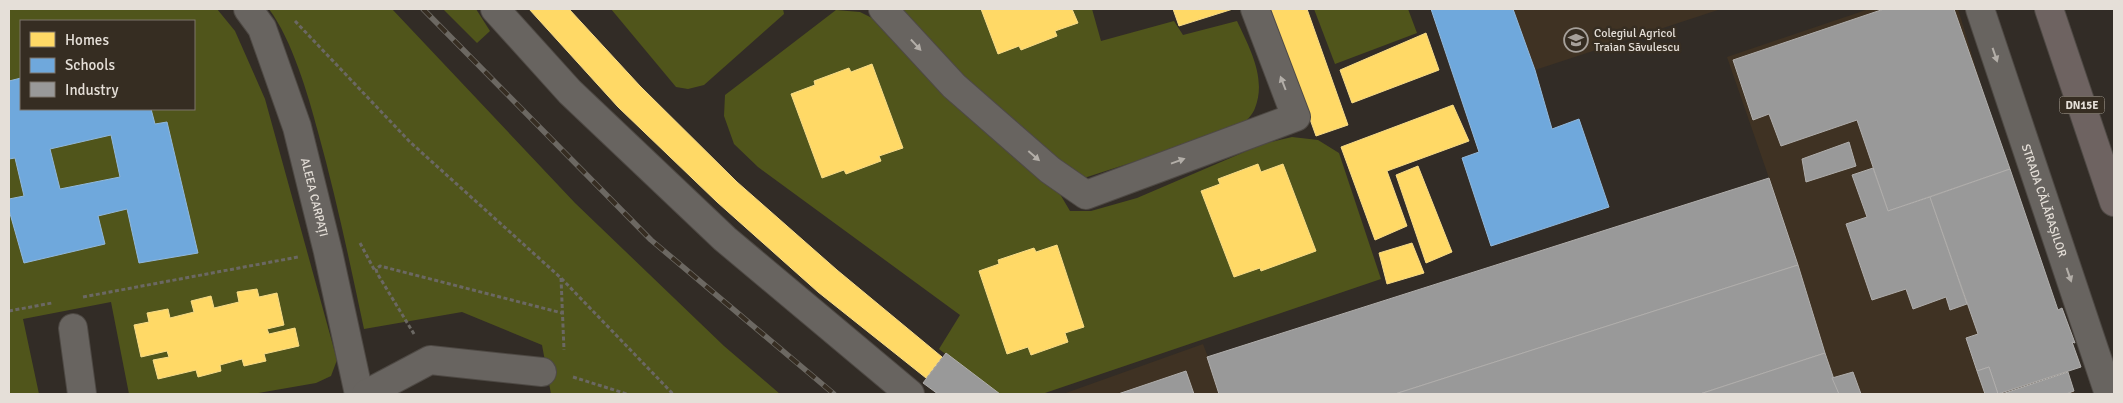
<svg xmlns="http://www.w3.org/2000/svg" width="2123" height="403" font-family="Signika,sans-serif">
<rect width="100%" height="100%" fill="#322c26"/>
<!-- built -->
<g fill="#3f3223">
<polygon points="1513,9 1721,9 1535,70"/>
<polygon points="1869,9 1958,9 2075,394 1063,394 1203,344 1208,357 1769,178 1727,57"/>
</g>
<!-- green -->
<g fill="#50551b" fill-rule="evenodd">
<path d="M9,9H217L235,31L265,99L337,360L331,376L316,383L253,394H129L111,302L23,319L39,394H9ZM21,21H194V109H21Z"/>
<path d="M269,9H392L575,203L724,346L780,394H551L542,345L462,312L364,329C350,263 336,197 318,132C308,94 292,40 269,9Z"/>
<polygon points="443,9 476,9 490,31 477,43"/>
<polygon points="611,9 783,9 784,14 704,85 688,89 676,87"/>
<path d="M897,9H1092L1101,41L1174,21L1183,35L1237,21C1249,47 1267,78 1255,108C1253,115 1245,121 1241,127L1081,179L996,113Z"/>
<polygon points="1314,9 1408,9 1417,33 1335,64"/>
<polygon points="836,10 860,12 880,22 1054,184 1070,211 1091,211 1137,198 1263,144 1292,137 1318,140 1339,153 1381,279 1042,394 997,394 939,349 960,315 758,167 734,144 724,116 725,95"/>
</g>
<!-- homes -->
<g fill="#ffd966" stroke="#f7db88">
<polygon points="529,9 569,9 640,86 737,182 837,270 942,357 926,378 818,292 717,202 618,107"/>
<polygon points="981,9 1072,9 1078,23 1055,31 1057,36 1021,50 1019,46 998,54"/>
<polygon points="1173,9 1233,9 1179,26"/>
<polygon points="1271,9 1307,9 1348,125 1316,136"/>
<polygon points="1426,33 1439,70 1352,103 1340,70"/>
<polygon points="872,64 903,148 879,156 881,161 846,174 844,170 822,178 791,94 815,85 814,81 849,68 851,72"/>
<polygon points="1453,105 1469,141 1387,171 1407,226 1375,240 1341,147"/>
<polygon points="1258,164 1261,172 1283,164 1316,251 1261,271 1260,268 1234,277 1201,191 1220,184 1218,179"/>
<polygon points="1418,166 1452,252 1426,263 1396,175"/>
<polygon points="1412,243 1424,273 1387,284 1379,253"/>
<polygon points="1057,245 1084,327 1065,333 1068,342 1031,355 1028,347 1007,354 979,271 999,264 998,260 1034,248 1036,252"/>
<polygon points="257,289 259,297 277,293 284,325 267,329 269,334 295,328 299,346 264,354 266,361 244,366 242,359 220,365 221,371 198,377 196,370 158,379 153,360 169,357 167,351 141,357 134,325 149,322 147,313 168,309 170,318 194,312 191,301 211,296 214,308 239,302 237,292"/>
</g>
<!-- schools -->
<g fill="#6fa8dc" stroke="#92b8db" fill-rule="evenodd">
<polygon points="1431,9 1513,9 1535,70 1552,129 1579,119 1609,207 1491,246 1462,158 1479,152"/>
<path d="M21,78V109H151L155,124L167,122L198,253L139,263L127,209L98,216L105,244L24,263L9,210V199L24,196L15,158L9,159V81ZM111,135L120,177L60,189L50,149Z"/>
</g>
<!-- industry -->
<g fill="#999" stroke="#b0aeac">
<polygon points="1884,9 1954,9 2010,169 1888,211 1857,120 1781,146 1769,114 1753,120 1733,60"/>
<polygon points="1849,142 1856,166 1806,182 1802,159"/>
<polygon points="1873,168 1888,211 1930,197 1967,304 1950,310 1946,297 1913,309 1906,289 1872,300 1846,224 1867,217 1852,175"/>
<polygon points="2010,169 2058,310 2062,308 2075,343 2072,342 2081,367 1998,394 1989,367 1977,371 1966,338 1978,334 1930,197"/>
<polygon points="1769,178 1798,265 1395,394 1219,394 1207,357"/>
<polygon points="1798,265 1825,353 1700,394 1395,394"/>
<polygon points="946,353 1000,394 938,394 923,383"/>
<polygon points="1825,353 1839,394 1700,394"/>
<polygon points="1989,367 1998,394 1985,394 1977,371"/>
<polygon points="1186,371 1194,394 1118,394"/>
<polygon points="1853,372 1861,394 1839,394 1832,378"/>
<polygon points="2068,372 2074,391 2066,394 2002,394"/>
</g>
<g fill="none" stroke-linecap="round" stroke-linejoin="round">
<!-- minor casing -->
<g stroke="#4e4944" stroke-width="30">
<g id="minor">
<path id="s1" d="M248,9L262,28L297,127L328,252L359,394"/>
<polyline points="495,9 570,92 725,239 910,394"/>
<polyline points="883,9 954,86 1050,170 1086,195 1296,117 1255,9"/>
<path id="s2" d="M1980,9L2109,394"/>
<polyline points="73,328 82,394"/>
<polyline points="366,394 430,360 542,372"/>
</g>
</g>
<!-- major casing -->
<g stroke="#4e4944" stroke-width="30">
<polyline id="major" points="2049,9 2114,202"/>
</g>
<!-- path -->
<g stroke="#6b6863" stroke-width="3" stroke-dasharray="4 2.5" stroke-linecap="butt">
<polyline points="295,21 410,142 561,278 673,394"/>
<polyline points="360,243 375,271"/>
<polyline points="561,278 564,350"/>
<polyline points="83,297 298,257"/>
<polyline points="9,311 52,303"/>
<polyline points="414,334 377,273 376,269 380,266 562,313"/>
<polyline points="573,377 627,394"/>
</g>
<!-- minor -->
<use href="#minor" stroke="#686460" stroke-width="28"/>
<!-- major -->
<use href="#major" stroke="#6e6361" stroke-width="28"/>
<!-- rail casing -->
<g stroke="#6c6862" stroke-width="5.5">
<polyline id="rail" points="423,9 651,240 834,394"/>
</g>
<!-- rail -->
<use href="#rail" stroke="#362d22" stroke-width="4" stroke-dasharray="11" stroke-linecap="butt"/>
</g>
<!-- one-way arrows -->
<defs><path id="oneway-solid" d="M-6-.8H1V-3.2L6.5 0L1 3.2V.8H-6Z" transform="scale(1.25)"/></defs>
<g fill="#b3aea8">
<use href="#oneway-solid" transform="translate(916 45) rotate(47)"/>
<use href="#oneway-solid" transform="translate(1995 55) rotate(71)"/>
<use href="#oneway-solid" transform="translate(1283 83) rotate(-111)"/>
<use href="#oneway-solid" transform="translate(1034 156) rotate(41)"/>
<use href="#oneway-solid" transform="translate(1178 161) rotate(-20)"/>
<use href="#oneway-solid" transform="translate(2069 275) rotate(71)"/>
</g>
<!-- icons -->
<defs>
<g id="university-ring" transform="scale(1.25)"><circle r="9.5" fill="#362d22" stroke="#a6a09a" stroke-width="1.5"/><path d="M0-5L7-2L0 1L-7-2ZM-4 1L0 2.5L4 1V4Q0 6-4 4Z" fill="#a6a09a"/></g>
</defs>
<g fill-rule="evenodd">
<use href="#university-ring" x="1576" y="40"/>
</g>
<g text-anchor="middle" stroke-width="5" stroke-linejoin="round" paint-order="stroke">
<!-- shield labels -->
<rect fill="#362d22" stroke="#b0aaa1" stroke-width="1" x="2059.5" y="96.5" width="45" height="17" rx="4"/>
<g font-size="11" font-weight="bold" fill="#e5dfd8">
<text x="2082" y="109">DN15E</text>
</g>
<!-- poi labels -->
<g font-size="12" fill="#e5dfd8" stroke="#362d22" text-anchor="start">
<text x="1594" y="37">Colegiul Agricol<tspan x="1594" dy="14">Traian Săvulescu</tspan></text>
</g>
<!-- street labels -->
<g font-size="12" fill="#e5dfd8" stroke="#362d22">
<text dy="4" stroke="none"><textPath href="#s1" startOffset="201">ALEEA CARPAȚI</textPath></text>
<text dy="4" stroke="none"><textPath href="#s2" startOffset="202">STRADA CĂLĂRAȘILOR</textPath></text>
</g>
</g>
<!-- border -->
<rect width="2123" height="403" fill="none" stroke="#e5dfd8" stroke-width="20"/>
<!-- legend -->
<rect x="20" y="20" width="175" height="90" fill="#362d22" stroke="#7c746b"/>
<rect x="30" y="32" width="25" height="15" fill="#ffd966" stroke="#7c746b"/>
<text x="65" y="45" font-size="15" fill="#e5dfd8">Homes</text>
<rect x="30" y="58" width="25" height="15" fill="#6fa8dc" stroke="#7c746b"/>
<text x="65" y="70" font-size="15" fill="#e5dfd8">Schools</text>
<rect x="30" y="82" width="25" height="15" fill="#999999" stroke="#7c746b"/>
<text x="65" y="95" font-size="15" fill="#e5dfd8">Industry</text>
</svg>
